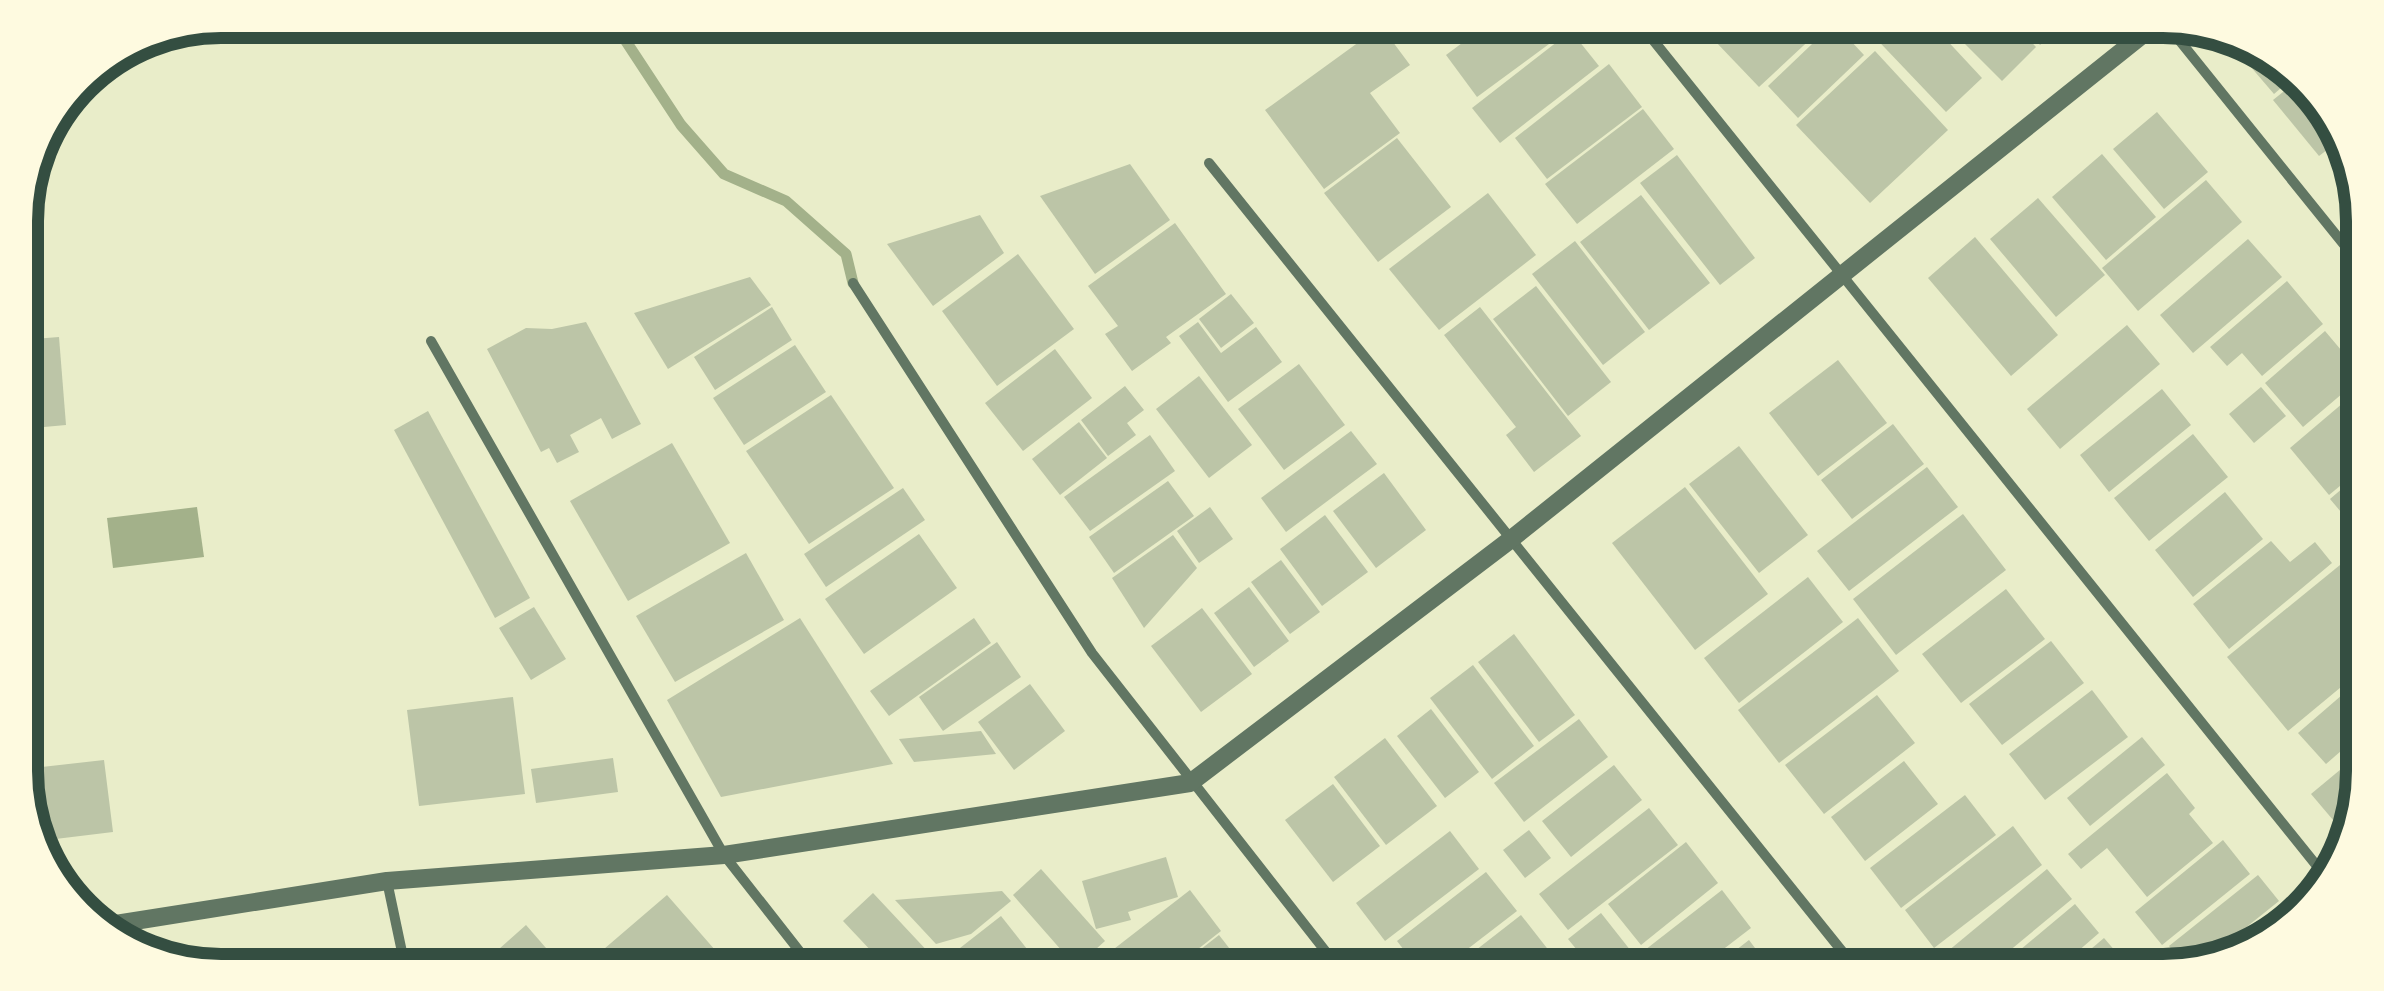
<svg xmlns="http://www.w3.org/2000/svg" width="2384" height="991" font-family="Poppins,sans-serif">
<rect width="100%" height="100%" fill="#e9edc9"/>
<!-- water -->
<polygon fill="#a3b18a" points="197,507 204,557 113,568 107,518"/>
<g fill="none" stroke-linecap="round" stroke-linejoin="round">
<!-- stream -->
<polyline stroke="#a3b18a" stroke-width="11" points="612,20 681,125 724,174 786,201 846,254 853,283"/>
</g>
<!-- building -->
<g fill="#bcc5a7">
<polygon points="1445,20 1485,20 1459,39"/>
<polygon points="1493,20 1561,20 1568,30 1477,97 1446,55"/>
<polygon points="1735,20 1831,20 1759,87 1714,40"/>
<polygon points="1875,20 1928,20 1982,78 1946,112 1866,28"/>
<polygon points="1941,20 2010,20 2036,47 2002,81"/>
<polygon points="2019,20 2069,20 2040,45"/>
<polygon points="1834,23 1864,55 1798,118 1768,86"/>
<polygon points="1381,26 1410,65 1370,93 1400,133 1324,189 1265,110"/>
<polygon points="1571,31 1599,66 1500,143 1472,108"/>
<polygon points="2220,31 2240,35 2294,77 2274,94"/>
<polygon points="1875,51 1948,130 1870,203 1796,125"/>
<polygon points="1609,64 1642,107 1547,179 1515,138"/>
<polygon points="2298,80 2322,98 2340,140 2319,156 2273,100"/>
<polygon points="1643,109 1674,149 1577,224 1545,184"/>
<polygon points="2157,112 2208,172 2164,209 2113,149"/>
<polygon points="1397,138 1451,207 1378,262 1324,193"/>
<polygon points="2102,154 2156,217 2106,260 2052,197"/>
<polygon points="1677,155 1755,258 1720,285 1640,183"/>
<polygon points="1130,164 1170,220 1095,274 1040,196"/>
<polygon points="2206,180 2242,222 2138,311 2102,268"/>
<polygon points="1488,193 1536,255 1439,330 1389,269"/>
<polygon points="1641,195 1710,283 1649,330 1580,242"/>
<polygon points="2038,198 2105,275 2056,317 1990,239"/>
<polygon points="980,215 1004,253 933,306 887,244"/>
<polygon points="1175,223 1226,294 1166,337 1171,343 1132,371 1105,334 1118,326 1088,286"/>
<polygon points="1975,237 2058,335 2011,376 1928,278"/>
<polygon points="2248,239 2282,277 2193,353 2160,315"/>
<polygon points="1575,241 1645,332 1603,365 1532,274"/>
<polygon points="1018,254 1074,329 997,386 942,311"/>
<polygon points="750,277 771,305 668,369 634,313"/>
<polygon points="2287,281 2323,324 2262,376 2242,353 2227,366 2210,347"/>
<polygon points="1536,286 1611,382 1568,416 1493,319"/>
<polygon points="1231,294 1254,323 1221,348 1199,319"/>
<polygon points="772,307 792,340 715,390 694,357"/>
<polygon points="1480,307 1581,436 1534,472 1506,435 1516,427 1444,335"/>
<polygon points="586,322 641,424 612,439 601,418 570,435 579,452 557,463 549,448 541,452 487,349 526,328 552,329"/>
<polygon points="1198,322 1221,353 1256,327 1282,362 1228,402 1179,336"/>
<polygon points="2127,325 2160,364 2060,449 2027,409"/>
<polygon points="2325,331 2363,376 2303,427 2265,383"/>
<polygon points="59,337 66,425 22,429 21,340"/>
<polygon points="795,345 826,392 744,445 713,398"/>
<polygon points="1055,349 1092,398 1023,451 985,403"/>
<polygon points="1838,360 1887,423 1818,476 1769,413"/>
<polygon points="1299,364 1345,425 1284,470 1238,409"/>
<polygon points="1199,376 1252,445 1209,478 1156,409"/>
<polygon points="1125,386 1144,410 1127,423 1136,435 1108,456 1081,420"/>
<polygon points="2363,386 2363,467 2329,495 2290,448"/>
<polygon points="2261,387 2286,416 2254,443 2229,414"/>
<polygon points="2162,389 2191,425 2109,492 2080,455"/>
<polygon points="831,395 894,488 809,544 746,451"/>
<polygon points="428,411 530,598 495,618 394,430"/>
<polygon points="1079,422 1107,458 1060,495 1032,459"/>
<polygon points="1893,424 1924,464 1852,519 1821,480"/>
<polygon points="1351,431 1377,464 1286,532 1261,498"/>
<polygon points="2193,434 2228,477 2149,541 2114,498"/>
<polygon points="1150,435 1175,471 1090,531 1064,497"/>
<polygon points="672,443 730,543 628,601 570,501"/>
<polygon points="1739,446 1808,535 1759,573 1689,484"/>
<polygon points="1927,467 1958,507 1849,591 1817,551"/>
<polygon points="2363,471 2363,538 2330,499"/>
<polygon points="1384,473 1426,530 1376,568 1333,511"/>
<polygon points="1168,481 1194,516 1114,573 1089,537"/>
<polygon points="1685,487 1768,594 1695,650 1612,543"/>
<polygon points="903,488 925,520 826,587 804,554"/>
<polygon points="2225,492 2263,539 2193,597 2155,550"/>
<polygon points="1210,507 1233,539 1199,563 1177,531"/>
<polygon points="1963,514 2006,570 1896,655 1853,599"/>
<polygon points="1325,515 1368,572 1322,606 1280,549"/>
<polygon points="919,534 957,588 864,654 825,599"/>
<polygon points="1173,535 1197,568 1144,628 1112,578"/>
<polygon points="2271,541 2290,562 2315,542 2332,563 2229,649 2193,604"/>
<polygon points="746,553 784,620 675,682 636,616"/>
<polygon points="1281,560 1320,612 1290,634 1251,582"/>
<polygon points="2340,565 2363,594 2364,668 2288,731 2227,657"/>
<polygon points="1808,577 1843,622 1739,703 1704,658"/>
<polygon points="1249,587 1289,641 1254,667 1214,613"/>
<polygon points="2006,589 2045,639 1961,703 1922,654"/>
<polygon points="534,607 566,659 531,680 499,628"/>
<polygon points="1202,608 1252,674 1201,712 1151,646"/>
<polygon points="800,618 893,764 721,797 667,700"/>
<polygon points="974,618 991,643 889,716 870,691"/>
<polygon points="1858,618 1899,671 1779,763 1738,710"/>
<polygon points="1514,634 1575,715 1539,742 1478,662"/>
<polygon points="2051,641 2084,683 2002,745 1969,704"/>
<polygon points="997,642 1021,677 943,731 919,697"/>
<polygon points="1473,665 1534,746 1492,779 1430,698"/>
<polygon points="2364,676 2364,731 2326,764 2298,733"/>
<polygon points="1030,684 1065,731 1014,770 978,722"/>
<polygon points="2092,690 2128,737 2045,800 2009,754"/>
<polygon points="1877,695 1915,743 1824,814 1785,765"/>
<polygon points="513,697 525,794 419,806 407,710"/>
<polygon points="1431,709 1479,772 1445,798 1397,736"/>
<polygon points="1579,719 1608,757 1524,822 1494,783"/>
<polygon points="981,731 996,754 914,762 899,739"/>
<polygon points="2142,737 2165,765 2090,826 2067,798"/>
<polygon points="1385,738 1437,806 1386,845 1334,777"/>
<polygon points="2364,750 2364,771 2350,840 2311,794"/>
<polygon points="613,758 618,792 536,803 531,769"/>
<polygon points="104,760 113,832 39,841 24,809 24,769"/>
<polygon points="1904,761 1938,804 1865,861 1831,817"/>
<polygon points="1614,765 1642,800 1571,857 1542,821"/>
<polygon points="2167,773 2195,808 2189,814 2213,843 2147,897 2107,848 2081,869 2068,854"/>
<polygon points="1333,784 1380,846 1333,882 1285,820"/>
<polygon points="1965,795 1996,835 1901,908 1870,868"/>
<polygon points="1649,808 1678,845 1568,930 1539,894"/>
<polygon points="2013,826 2042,865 1934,948 1905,910"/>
<polygon points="1529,830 1551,858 1525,878 1503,850"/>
<polygon points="1450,831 1479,869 1385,941 1356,903"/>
<polygon points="2223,840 2250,874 2162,945 2135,912"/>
<polygon points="1686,842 1718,883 1641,945 1608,904"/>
<polygon points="1166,857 1178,897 1128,912 1131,920 1096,929 1082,881"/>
<polygon points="1041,869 1105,941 1076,967 1013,895"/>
<polygon points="2047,869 2072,899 1985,971 1954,971 1942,956"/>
<polygon points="1486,872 1517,911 1439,971 1420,971 1397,941"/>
<polygon points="2258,875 2279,901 2204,961 2186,967 2169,946"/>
<polygon points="1190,890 1221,931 1170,971 1111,971 1101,959"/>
<polygon points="1722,890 1751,928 1695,971 1618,971"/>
<polygon points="1002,891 1011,901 971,934 936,944 895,900"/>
<polygon points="873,893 932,956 916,971 890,971 843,921"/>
<polygon points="667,895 729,966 723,971 624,971 604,949"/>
<polygon points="2075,904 2099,933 2055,971 1995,971"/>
<polygon points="2286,911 2291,918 2275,937 2238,949"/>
<polygon points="1601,913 1631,951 1607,971 1594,971 1568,939"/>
<polygon points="1521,915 1550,952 1526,971 1449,971"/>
<polygon points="1001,916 1027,949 999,971 964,971 951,955"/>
<polygon points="526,925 566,971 488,971 482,964"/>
<polygon points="1219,935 1247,971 1173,971"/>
<polygon points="2104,938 2129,967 2125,971 2065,971"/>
<polygon points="1749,940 1770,968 1767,971 1709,971"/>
<polygon points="595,948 612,971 577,971 572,965"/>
<polygon points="1035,949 1052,971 1008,971"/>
<polygon points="1560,954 1572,971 1538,971"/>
<polygon points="359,955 361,971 251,971 251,969"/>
<polygon points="949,960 957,971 935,971"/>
</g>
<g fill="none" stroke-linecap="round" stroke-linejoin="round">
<!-- service -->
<polyline stroke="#617663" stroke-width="8" points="130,923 132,947"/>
<!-- minor -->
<g stroke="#617663" stroke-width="10">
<polyline points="1637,20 2325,876"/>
<polyline points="2163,20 2362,267"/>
<polyline points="1209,163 1858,971"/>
<polyline points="853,283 1092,653 1341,971"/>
<polyline points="431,341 724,855 815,971"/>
<polyline points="387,881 406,971"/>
</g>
<!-- tertiary -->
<polyline stroke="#617663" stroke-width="18" points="103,926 387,881 724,855 1190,783 1510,540 2161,20"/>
</g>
<!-- crop -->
<path d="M0 0H2384V991H0ZM221 38H2163A183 183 0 0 1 2346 221V771A183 183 0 0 1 2163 954H221A183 183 0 0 1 38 771V221A183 183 0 0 1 221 38Z" fill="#fefae0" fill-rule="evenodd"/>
<path fill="none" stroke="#344e41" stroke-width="12" d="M221 38H2163A183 183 0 0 1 2346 221V771A183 183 0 0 1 2163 954H221A183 183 0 0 1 38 771V221A183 183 0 0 1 221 38Z"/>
</svg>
